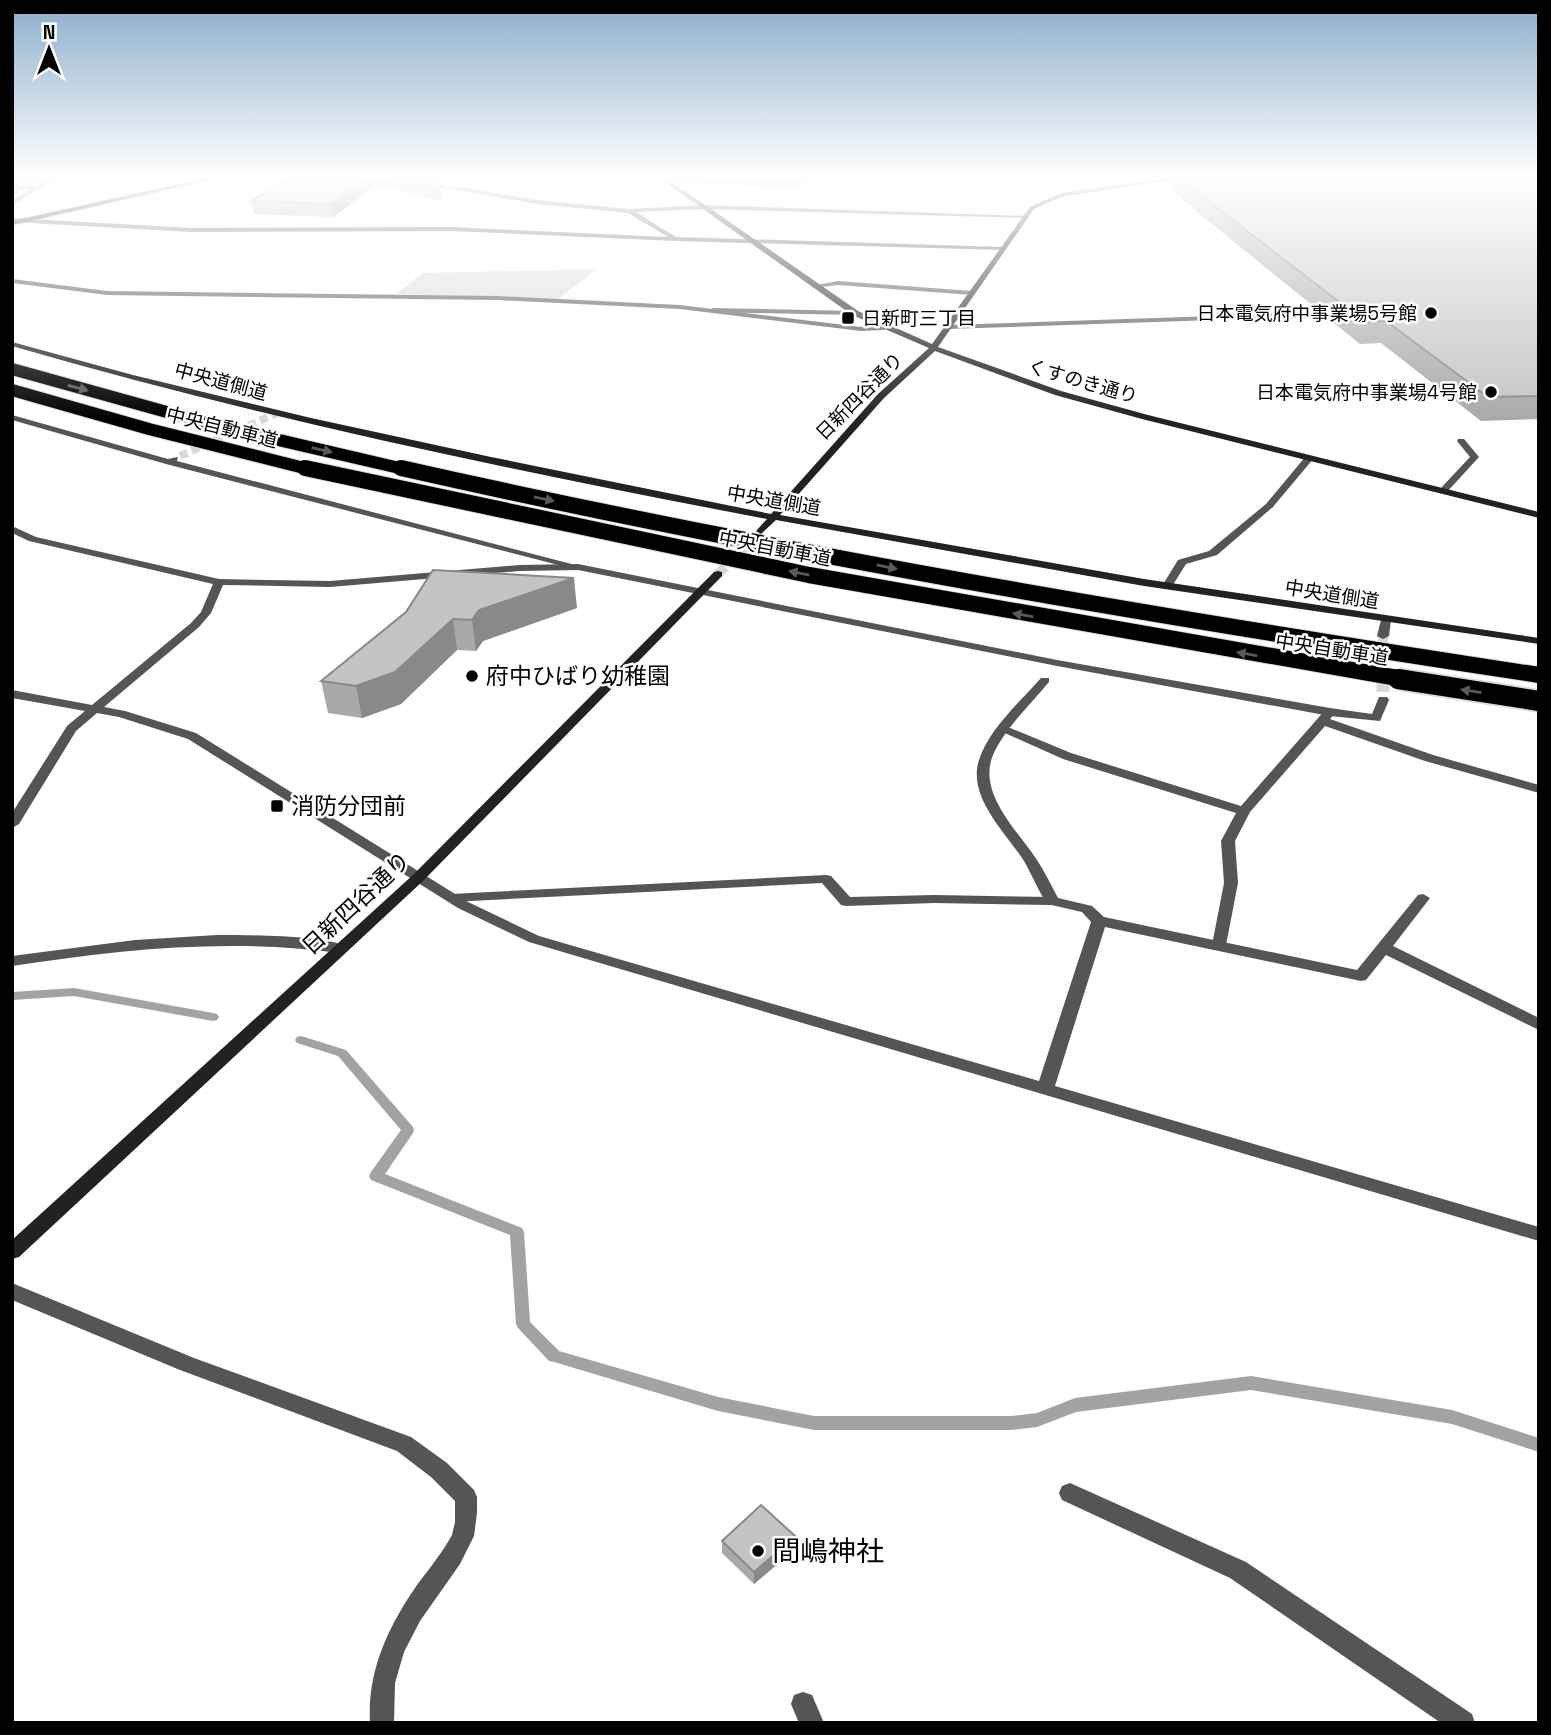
<svg xmlns="http://www.w3.org/2000/svg" width="1551" height="1735" font-family="'Space Grotesk','Noto Sans JP',sans-serif">
<rect width="100%" height="100%" fill="#fff"/>
<!-- green -->
<polygon fill="#dcdcdc" points="596,269 559,299 396,294 422,273"/>
<g fill="none" stroke-linecap="round" stroke-linejoin="round">
<!-- stream -->
<g fill="#a3a3a3" fill-rule="evenodd">
<polygon points="74,988 213,1013 217,1014 219,1017 217,1020 213,1021 74,996 12,1000 12,992"/>
<polygon points="301,1036 346,1050 413,1127 414,1130 413,1133 385,1174 522,1228 524,1232 530,1322 559,1351 718,1397 814,1416 1011,1416 1037,1413 1075,1398 1251,1376 1452,1410 1539,1438 1539,1452 1452,1424 1251,1390 1076,1412 1037,1427 1011,1430 814,1430 718,1411 554,1362 549,1361 518,1328 516,1324 510,1235 371,1180 369,1176 371,1172 401,1130 338,1056 297,1043 295,1040 297,1037"/>
</g>
<!-- street-tunnel-far2 -->
<polyline stroke="#d9d9d9" stroke-width="8" stroke-dasharray="8 4.5" stroke-linecap="butt" points="180,456 277,413"/>
<!-- street-tunnel-far1 -->
<polyline stroke="#d9d9d9" stroke-width="10" stroke-dasharray="10 5" stroke-linecap="butt" points="1383,636 1383,680"/>
<!-- street-tunnel -->
<polyline stroke="#d9d9d9" stroke-width="13" stroke-dasharray="13 7" stroke-linecap="butt" points="1383,679 1383,700"/>
<!-- secondary-tunnel -->
<polyline stroke="#d9d9d9" stroke-width="10" stroke-dasharray="10 5" stroke-linecap="butt" points="718,574 761,531"/>
<!-- primary casing -->
<g stroke="#dbdbdb" stroke-width="3">
<polygon id="primary" points="211,177 223,177 12,225 12,221"/>
</g>
<!-- lane -->
<g fill="#555" fill-rule="evenodd">
<polygon points="12,186 36,186 39,188 12,190"/>
<polygon points="838,281 972,291 975,293 972,295 838,285 814,288 811,286"/>
<polygon points="712,308 855,311 859,313 855,315 709,312"/>
<polygon points="1301,313 1304,317 949,329 945,327 949,325"/>
<polygon points="12,415 168,459 178,457 177,461 583,567 578,570 166,464 12,420"/>
<polygon points="1458,439 1464,439 1479,457 1446,493 1440,493 1440,489 1470,457 1457,441"/>
<polygon points="1266,504 1274,506 1217,555 1186,564 1171,588 1163,588 1162,586 1178,560 1209,551"/>
<polygon points="1330,708 1336,712 1330,719 1433,755 1539,785 1539,793 1425,761 1325,726 1250,812 1235,841 1238,883 1226,945 1219,950 1212,945 1224,883 1221,841 1236,813 1063,759 998,730 1004,726 1008,727 1071,753 1241,806 1326,709"/>
<polygon points="826,875 831,876 850,897 934,895 1052,897 1059,901 1052,905 934,903 846,906 841,905 822,883 451,902 444,898 451,894"/>
<polygon points="1070,1483 1246,1562 1472,1714 1475,1723 1441,1723 1230,1578 1062,1500 1059,1493 1062,1486"/>
<polygon points="803,1692 812,1695 824,1723 799,1723 791,1704 794,1695"/>
</g>
<!-- street -->
<g fill="#555" fill-rule="evenodd">
<polygon points="51,177 58,177 12,205 12,200"/>
<polygon points="422,181 537,200 629,209 703,205 1029,216 1026,218 703,209 636,212 676,237 1004,247 1002,250 676,241 451,231 192,232 12,222 12,218 192,228 451,227 668,237 628,213 537,204 424,184"/>
<polygon points="12,279 107,291 497,296 680,305 861,327 884,326 888,328 884,330 861,331 680,309 497,300 107,295 12,283"/>
<polygon points="1306,456 1314,458 1272,508 1266,508 1266,504"/>
<path d="M12,526L36,537L219,579L330,581L519,565L578,564L1057,660L1330,708L1372,714L1379,697H1387L1389,700L1380,721L1330,716L1057,666L578,570L519,571L330,587L223,585L211,613L199,627L104,707L125,711L196,733L468,902L539,936L1039,1081L1091,922L1082,912L1047,904C1038,890 1032,875 1024,861C1006,833 967,797 979,760C989,729 1020,702 1041,678H1049V682C1030,705 1005,728 993,755C977,793 1018,831 1037,860C1045,872 1051,885 1058,898L1092,906L1104,917L1357,970L1418,895L1423,894L1430,898L1393,946L1539,1018V1030L1386,955L1366,980L1361,981L1105,927L1055,1086L1539,1227V1241L529,942L458,908L188,739L119,717L97,713L76,731L19,824L12,828V813L67,726L85,711L12,698V690L92,705L191,623L201,612L213,584L29,541L12,533Z"/>
<polygon points="1386,617 1391,620 1389,636 1383,639 1377,636 1381,620"/>
<path d="M217,935C240,935 335,935 347,948L340,953C229,938 122,949 12,966V956L135,940Z"/>
<path d="M12,1283L194,1358L411,1437L447,1463L474,1490L477,1497V1513L474,1536L460,1564L420,1621L404,1652L395,1683L394,1723H370C367,1671 388,1627 417,1585C429,1569 442,1553 452,1535L455,1522V1501L431,1477L397,1451L180,1370L12,1300Z"/>
</g>
<!-- secondary -->
<g fill="#222" fill-rule="evenodd">
<path d="M658,177H665L858,311L932,344L1030,207L1061,193L1175,177H1189L1062,197L1034,209L938,347L1061,391L1148,415L1539,512V518L1142,419L1055,395L935,351L884,398L780,515L1144,579L1539,638V644L1144,586L776,520L761,534L756,531L767,519C514,471 260,418 12,346V342L133,375L311,418L491,457L771,514L878,394L929,348L852,315Z"/>
<polygon points="718,571 722,572 722,576 424,880 19,1257 12,1259 12,1240 414,874 714,572"/>
</g>
<!-- primary -->
<use href="#primary" fill="#000" fill-rule="evenodd"/>
<!-- highway-bridge-far2 casing -->
<g stroke="#dbdbdb" stroke-width="14" stroke-linecap="butt">
<g id="highway-bridge-far2">
<polyline points="12,369 210,424 408,470"/>
<polyline points="12,390 149,429 312,470"/>
</g>
</g>
<!-- highway-bridge-far1 casing -->
<g stroke="#dbdbdb" stroke-width="18" stroke-linecap="butt">
<g id="highway-bridge-far1">
<polyline points="305,468 809,575 1409,680"/>
<path d="M401,468C777,553 1158,617 1539,675"/>
</g>
</g>
<!-- highway-bridge casing -->
<g stroke="#dbdbdb" stroke-width="24" stroke-linecap="butt">
<polyline id="highway-bridge" points="1398,679 1539,701"/>
</g>
<!-- highway-bridge-far2 -->
<use href="#highway-bridge-far2" stroke="#000" stroke-width="12"/>
<!-- highway-bridge-far1 -->
<use href="#highway-bridge-far1" stroke="#000" stroke-width="16"/>
<!-- highway-bridge -->
<use href="#highway-bridge" stroke="#000" stroke-width="20"/>
</g>
<!-- wall -->
<g fill="#a9a9a9">
<polygon points="12,177 46,177 35,183 18,184 20,192"/>
<polygon points="292,177 443,177 443,180 441,180 442,201 386,187 374,187 333,217 254,214 251,201"/>
<polygon points="666,177 809,177 802,188 678,183"/>
<polygon points="1172,177 1539,177 1539,419 1481,421 1381,343 1360,344 1170,190"/>
<polygon points="577,608 483,641 476,651 457,650 401,704 362,718 328,713 321,681 406,612"/>
<polygon points="722,1541 795,1549 754,1584 722,1553"/>
</g>
<!-- shaded-wall -->
<g fill="#898989">
<polygon points="16,177 20,192 12,196 12,179"/>
<polygon points="33,177 46,177 35,183"/>
<polygon points="370,177 372,177 374,187 333,217 331,204"/>
<polygon points="441,177 442,189 442,201 440,190"/>
<polygon points="803,177 809,177 802,188"/>
<polygon points="574,578 577,608 483,641 476,651 472,620 479,610"/>
<polygon points="453,619 457,650 401,704 362,718 356,686"/>
<polygon points="795,1536 795,1549 754,1584 754,1572"/>
</g>
<!-- building -->
<g fill="#c4c4c4" stroke="#898989" stroke-width="2">
<polygon points="292,177 370,177 331,204 251,201"/>
<polygon points="392,177 441,177 440,190"/>
<polygon points="1177,177 1539,177 1539,396 1488,397 1386,321 1365,322"/>
<polygon points="433,570 574,578 479,610 472,620 453,619 395,672 356,686 321,681 406,612"/>
<polygon points="761,1505 795,1536 754,1572 722,1541"/>
</g>
<!-- one-way arrows -->
<defs><path id="oneway-solid" d="M-6-.8H1V-3.2L6.5 0L1 3.2V.8H-6Z" transform="scale(1.75)"/></defs>
<g fill="#595959">
<use href="#oneway-solid" transform="translate(78 388) rotate(15)"/>
<use href="#oneway-solid" transform="translate(322 450) rotate(13)"/>
<use href="#oneway-solid" transform="translate(544 499) rotate(12)"/>
<use href="#oneway-solid" transform="translate(887 567) rotate(11)"/>
<use href="#oneway-solid" transform="translate(799 573) rotate(-169)"/>
<use href="#oneway-solid" transform="translate(1023 615) rotate(-170)"/>
<use href="#oneway-solid" transform="translate(1247 654) rotate(-170)"/>
<use href="#oneway-solid" transform="translate(1471 691) rotate(-171)"/>
</g>
<!-- sky -->
<linearGradient id="sky" x2="0" y2="1"><stop stop-color="#8cadcc"/><stop offset="0.42" stop-color="#fff"/><stop offset="1" stop-color="#fff" stop-opacity="0"/></linearGradient>
<rect width="1551" height="420" fill="url(#sky)"/>
<!-- markers -->
<g fill="#000" stroke="#fff" stroke-width="2.5">
<circle cx="1431" cy="313" r="7"/>
<rect x="841" y="311" width="14" height="14" rx="3.5"/>
<circle cx="1491" cy="392" r="7"/>
<circle cx="472" cy="676" r="7"/>
<rect x="270" y="799" width="14" height="14" rx="3.5"/>
<circle cx="758" cy="1551" r="7"/>
</g>
<g text-anchor="middle" stroke-width="5" stroke-linejoin="round" paint-order="stroke">
<!-- far-poi labels -->
<g font-size="19" fill="#000" stroke="#fff" text-anchor="end">
<text x="1417" y="320">日本電気府中事業場5号館</text>
<text x="862" y="325" text-anchor="start">日新町三丁目</text>
<text x="1477" y="399">日本電気府中事業場4号館</text>
</g>
<!-- far-street labels -->
<g font-size="19" fill="#000" stroke="#fff">
<text transform="translate(221 381) rotate(15)" y="7">中央道側道</text>
<text transform="translate(1083 381) rotate(16)" y="7">くすのき通り</text>
<text transform="translate(859 396) rotate(-45)" y="7">日新四谷通り</text>
<text transform="translate(222 427) rotate(14)" y="7">中央自動車道</text>
<text transform="translate(774 500) rotate(10)" y="7">中央道側道</text>
<text transform="translate(775 548) rotate(11)" y="7">中央自動車道</text>
<text transform="translate(1332 594) rotate(9)" y="7">中央道側道</text>
<text transform="translate(1332 649) rotate(9)" y="7">中央自動車道</text>
</g>
<!-- poi labels -->
<g font-size="23" fill="#000" stroke="#fff" text-anchor="start">
<text x="486" y="684">府中ひばり幼稚園</text>
<text x="291" y="814">消防分団前</text>
</g>
<!-- street labels -->
<g font-size="23" fill="#000" stroke="#fff">
<text transform="translate(356 903) rotate(-43)" y="8">日新四谷通り</text>
</g>
<!-- near-poi labels -->
<g font-size="28" fill="#000" stroke="#fff" text-anchor="start">
<text x="772" y="1561">間嶋神社</text>
</g>
</g>
<!-- border -->
<rect width="1551" height="1735" fill="none" stroke="#000000" stroke-width="28"/>
<!-- north arrow -->
<g transform="translate(49 49)" stroke="#ffffff" stroke-width="5" paint-order="stroke">
<path d="M0-5L12 26L0 18L-12 26Z" fill="#000000"/>
<text y="-10" font-size="19" font-weight="bold" text-anchor="middle" fill="#000000">N</text>
</g>
</svg>
